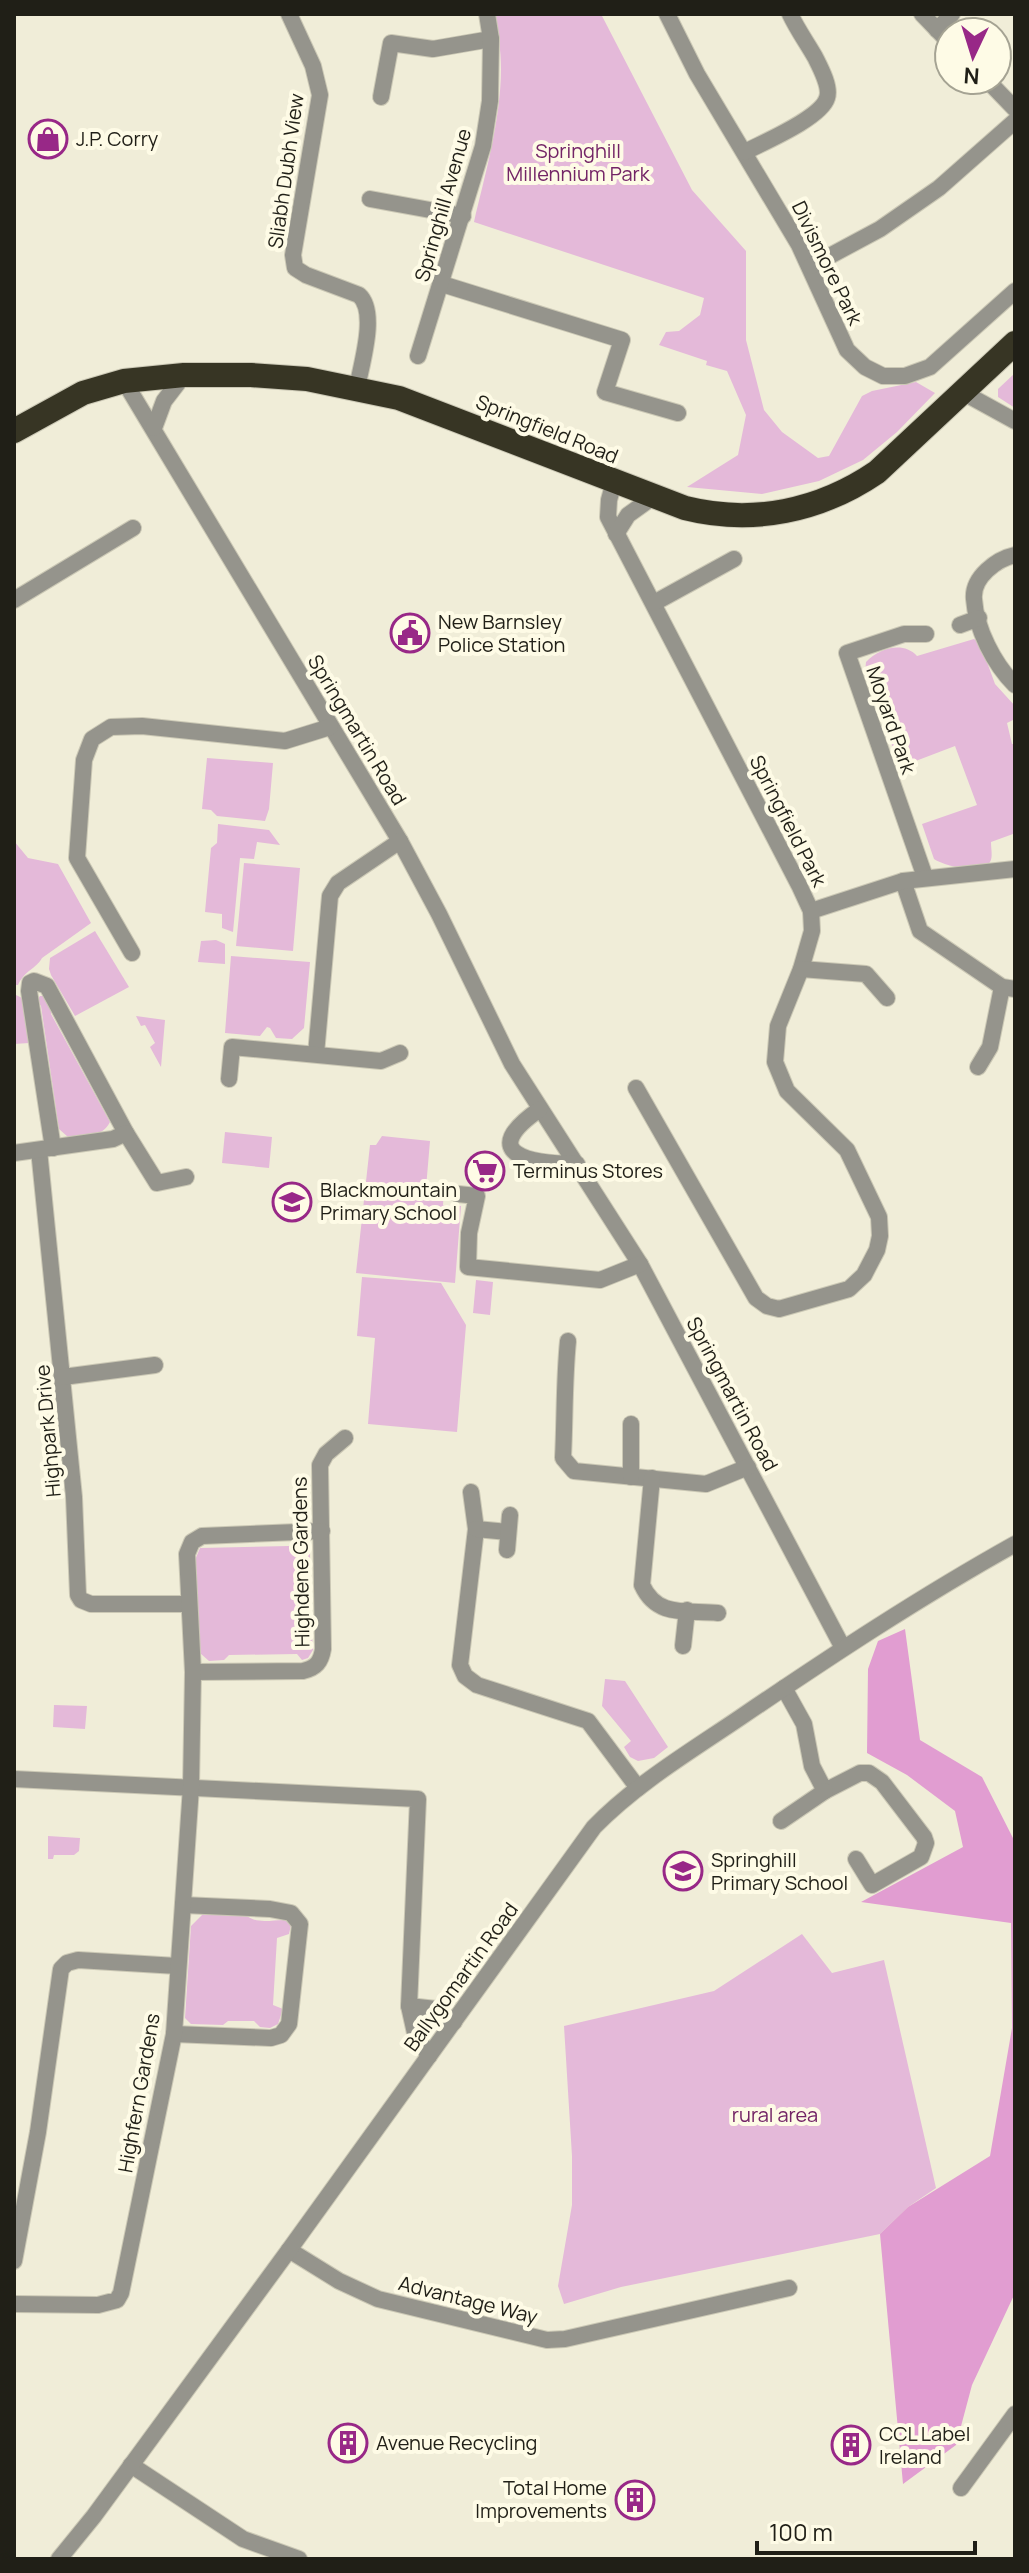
<svg xmlns="http://www.w3.org/2000/svg" width="1029" height="2573" font-family="Manrope,sans-serif">
<rect width="100%" height="100%" fill="#f0edd8"/>
<!-- green -->
<g fill="#e4b9d9">
<path d="M492,14H601L692,190L746,251V340L764,410L782,432L818,458L829,456L862,396L872,391L916,382L935,393L897,432L863,460L819,481L762,494L687,487L738,455L746,415L727,371L706,365L707,361L659,345L666,332L679,331L700,315L704,298L474,222C488,162 515,73 492,14Z"/>
<polygon points="1015,373 1015,408 998,397 998,389"/>
<path d="M974,639L980,643L995,684L1015,706V719L1007,723L1012,744H1015V836L1013,834L991,842C991,849 993,857 990,862C981,875 944,866 934,859L922,824L977,805L955,746L900,767L865,672L866,662C880,648 903,641 917,656Z"/>
<polygon points="207,758 273,763 269,809 265,821 217,816 211,810 202,809"/>
<polygon points="218,824 269,830 280,845 257,842 254,859 240,858 233,932 222,928 222,914 205,912 211,848 217,843"/>
<path d="M14,841L28,858L58,864L91,923L42,958C36,969 25,970 18,985H14Z"/>
<polygon points="244,863 300,868 293,951 236,946"/>
<polygon points="95,931 129,987 75,1016 51,975 49,969 50,958"/>
<polygon points="216,940 225,944 225,964 198,962 201,941"/>
<polygon points="231,956 310,962 304,1028 292,1039 276,1038 270,1028 267,1027 260,1036 225,1033"/>
<polygon points="14,994 22,998 29,1043 14,1044"/>
<path d="M40,996H46L52,1006L51,1014L110,1122C102,1138 84,1136 68,1137L59,1129L41,1006L37,1000Z"/>
<polygon points="136,1016 165,1020 161,1067 150,1047 155,1043 145,1025 141,1026"/>
<polygon points="225,1132 272,1137 269,1168 222,1163"/>
<polygon points="382,1136 430,1141 426,1188 444,1190 443,1205 461,1206 455,1283 356,1273 370,1145 376,1145"/>
<polygon points="362,1277 441,1283 466,1325 457,1432 368,1424 375,1338 357,1336"/>
<polygon points="476,1280 493,1282 490,1315 473,1313"/>
<polygon points="305,1539 310,1546 310,1562 301,1567 302,1629 312,1636 313,1650 308,1658 302,1660 297,1654 229,1655 224,1660 209,1661 200,1653 195,1560 200,1548 289,1546 293,1540"/>
<polygon points="605,1679 625,1681 668,1747 654,1758 638,1761 630,1757 624,1747 631,1741 602,1706"/>
<polygon points="54,1705 87,1706 85,1729 53,1727"/>
<polygon points="48,1836 80,1838 79,1851 74,1855 54,1855 53,1859 48,1859"/>
<path d="M203,1914L247,1916C259,1925 274,1919 287,1920L291,1925L289,1934L277,1938L273,2005L283,2009L278,2024L270,2028L260,2027L254,2021H228L223,2025L191,2024L185,2018L191,1926Z"/>
<polygon points="802,1934 832,1973 884,1960 936,2188 908,2207 880,2234 621,2287 564,2304 558,2286 572,2205 572,2156 564,2026 714,1991"/>
</g>
<!-- forest -->
<polygon fill="#e19dd1" points="905,1629 920,1740 982,1777 1015,1842 1015,2293 972,2385 956,2445 903,2484 880,2234 908,2207 990,2156 1012,2028 1011,1923 861,1902 963,1847 955,1811 907,1775 867,1753 868,1669 878,1641"/>
<g fill="none" stroke-linecap="round" stroke-linejoin="round">
<!-- minor casing -->
<g stroke="#cbc8b5" stroke-width="18">
<g id="minor">
<path d="M289,14L313,66L320,95L293,255L295,268L306,275L359,295C378,312 361,365 357,388"/>
<polyline points="667,14 697,74 799,245 847,350 865,367 883,376 905,376 930,367 1015,291"/>
<polyline points="922,14 949,42"/>
<polyline points="937,30 952,14"/>
<polyline points="987,80 1015,109"/>
<polyline points="381,97 391,43 433,49 491,39"/>
<path d="M745,152C764,142 821,118 827,98C831,87 820,67 815,57C807,43 797,29 790,14"/>
<polyline points="370,199 463,216"/>
<polyline points="811,266 880,229 939,188 1015,121"/>
<polyline points="442,284 622,340 605,392 678,413"/>
<polyline points="418,356 483,146 490,101 491,39 487,14"/>
<polyline points="124,381 400,841 439,914 512,1064 640,1264 843,1648"/>
<polyline points="964,393 1015,421"/>
<polyline points="154,428 164,401 184,375"/>
<polyline points="614,482 609,500 608,517 799,885 811,911 812,931 801,969 778,1026 775,1062 787,1091 847,1150 879,1217 880,1236 877,1250 864,1275 849,1289 779,1309 767,1306 756,1298 636,1088"/>
<polyline points="616,534 628,515 653,497"/>
<path d="M1015,555C997,559 972,577 974,599C976,629 994,664 1015,685"/>
<polyline points="14,600 133,528"/>
<polyline points="654,603 734,559"/>
<polyline points="960,625 979,618"/>
<polyline points="925,877 847,653 904,634 926,634"/>
<polyline points="903,881 920,931 1002,987 1015,989"/>
<polyline points="811,911 903,881 1015,869"/>
<polyline points="132,953 77,858 84,760 92,739 111,727 142,726 285,741 330,727"/>
<polyline points="801,969 866,974 887,998"/>
<polyline points="316,1054 330,896 338,883 400,841"/>
<polyline points="978,1067 990,1047 1002,987"/>
<polyline points="229,1079 232,1047 381,1061 400,1053"/>
<path d="M540,1109C475,1154 530,1164 577,1164"/>
<polyline points="53,1148 29,991 30,983 34,981 47,986 126,1133 157,1183 186,1177"/>
<polyline points="39,1150 74,1497 78,1595 81,1600 91,1604 189,1604"/>
<polyline points="14,1153 113,1139 126,1133"/>
<polyline points="458,1194 477,1196 469,1233 468,1267 600,1280 640,1264"/>
<path d="M568,1341C564,1381 565,1419 563,1458L574,1471L706,1484L748,1467"/>
<polyline points="63,1377 155,1365"/>
<polyline points="631,1477 631,1424"/>
<path d="M652,1478L642,1585C657,1618 686,1610 718,1613"/>
<polyline points="471,1492 476,1529 460,1665 465,1676 477,1685 588,1721 638,1788"/>
<polyline points="476,1529 508,1532"/>
<polyline points="507,1550 510,1515"/>
<polyline points="683,1646 687,1610"/>
<path d="M193,1672L303,1671C316,1668 321,1662 323,1649L320,1465L326,1454L345,1438"/>
<polyline points="784,1688 804,1724 812,1766 825,1791 860,1773 869,1773 882,1782 924,1837 926,1843 921,1857 872,1885 856,1859"/>
<polyline points="14,1779 418,1799 409,2006 415,2033 429,2056"/>
<polyline points="781,1821 825,1791"/>
<polyline points="409,2006 436,2009 454,2022"/>
<polyline points="174,2034 271,2038 281,2035 289,2024 300,1924 291,1913 270,1909 183,1905"/>
<polyline points="289,2250 339,2281 378,2299 547,2340 565,2339 789,2288"/>
<polyline points="14,2261 38,2132 61,1969 67,1963 78,1960 177,1966"/>
<polyline points="14,2304 98,2305 117,2300 121,2293 174,2034 191,1787 193,1672 187,1554 192,1542 202,1536 322,1531"/>
<polyline points="131,2465 243,2539 299,2559"/>
<polyline points="961,2488 1015,2414"/>
<path d="M59,2559L94,2516L289,2250L594,1827C637,1783 691,1751 741,1717C831,1656 920,1597 1015,1544"/>
</g>
</g>
<!-- highway casing -->
<g stroke="#cbc8b5" stroke-width="26">
<path id="highway" d="M14,431L83,393L124,381L184,375H251L307,379L399,398L685,508C753,525 820,511 877,472L1015,343"/>
</g>
<!-- minor -->
<use href="#minor" stroke="#95948c" stroke-width="16"/>
<!-- highway -->
<use href="#highway" stroke="#373524" stroke-width="24"/>
</g>
<!-- icons -->
<defs>
<g id="shop-ring" transform="scale(2)"><circle r="9.5" fill="#fefbe6" stroke="#982887" stroke-width="1.5"/><path d="M-5-2.5h2.3a2.7 3.5 0 0 1 5.4 0H5L5.5 6h-11ZM-1.5-2.5h3a1.5 2.3 0 0 0-3 0Z" fill="#982887"/></g>
<g id="civic-ring" transform="scale(2)"><circle r="9.5" fill="#fefbe6" stroke="#982887" stroke-width="1.5"/><path d="M-.6-6.5H3V-4.5H.6V-3L4-1V1h2V6H-6V1h2V-1L-.6-3ZM-1.2 2.5V6h2.4V2.5Z" fill="#982887"/></g>
<g id="supermarket-ring" transform="scale(2)"><circle r="9.5" fill="#fefbe6" stroke="#982887" stroke-width="1.5"/><path d="M-6-5.5h2.5l.6 2H6L4.5 2H-2.5L-4.4-4H-6ZM-1.5 3.2a1.3 1.3 0 1 0 .1 0ZM3 3.2a1.3 1.3 0 1 0 .1 0Z" fill="#982887"/></g>
<g id="school-ring" transform="scale(2)"><circle r="9.5" fill="#fefbe6" stroke="#982887" stroke-width="1.5"/><path d="M0-5L7-2L0 1L-7-2ZM-4 1L0 2.5L4 1V4Q0 6-4 4Z" fill="#982887"/></g>
<g id="building-ring" transform="scale(2)"><circle r="9.5" fill="#fefbe6" stroke="#982887" stroke-width="1.5"/><path d="M-4-6H4V6H1V3H-1V6H-4ZM-2.5-4.3h1.7v1.8h-1.7ZM.8-4.3h1.7v1.8H.8ZM-2.5-1h1.7V.8h-1.7ZM.8-1h1.7V.8H.8Z" fill="#982887"/></g>
</defs>
<g fill-rule="evenodd">
<use href="#shop-ring" x="48" y="139"/>
<use href="#civic-ring" x="410" y="633"/>
<use href="#supermarket-ring" x="485" y="1171"/>
<use href="#school-ring" x="292" y="1202"/>
<use href="#school-ring" x="683" y="1871"/>
<use href="#building-ring" x="348" y="2443"/>
<use href="#building-ring" x="851" y="2445"/>
<use href="#building-ring" x="635" y="2500"/>
</g>
<g text-anchor="middle" stroke-width="8" stroke-linejoin="round" paint-order="stroke">
<!-- poi labels -->
<g font-size="20" fill="#201f17" stroke="#fefbe6" text-anchor="start">
<text x="76" y="146">J.P. Corry</text>
<text x="438" y="629">New Barnsley<tspan x="438" dy="23">Police Station</tspan></text>
<text x="513" y="1178">Terminus Stores</text>
<text x="320" y="1197">Blackmountain<tspan x="320" dy="23">Primary School</tspan></text>
<text x="711" y="1867">Springhill<tspan x="711" dy="23">Primary School</tspan></text>
<text x="879" y="2441">CCL Label<tspan x="879" dy="23">Ireland</tspan></text>
<text x="376" y="2450">Avenue Recycling</text>
<text x="607" y="2495" text-anchor="end">Total Home<tspan x="607" dy="23">Improvements</tspan></text>
</g>
<!-- park labels -->
<g font-size="20" fill="#732466" stroke="#fefbe6">
<text x="578" y="158">Springhill<tspan x="578" dy="23">Millennium Park</tspan></text>
<text x="775" y="2122">rural area</text>
</g>
<!-- street labels -->
<g font-size="20" fill="#201f17" stroke="#fefbe6">
<text transform="translate(286 171) rotate(-82)" y="7">Sliabh Dubh View</text>
<text transform="translate(443 205) rotate(-74)" y="7">Springhill Avenue</text>
<text transform="translate(827 263) rotate(64)" y="7">Divismore Park</text>
<text transform="translate(547 429) rotate(22)" y="7">Springfield Road</text>
<text transform="translate(891 720) rotate(71)" y="7">Moyard Park</text>
<text transform="translate(357 730) rotate(59)" y="7">Springmartin Road</text>
<text transform="translate(788 821) rotate(63)" y="7">Springfield Park</text>
<text transform="translate(732 1394) rotate(62)" y="7">Springmartin Road</text>
<text transform="translate(48 1431) rotate(-95)" y="7">Highpark Drive</text>
<text transform="translate(301 1562) rotate(-91)" y="7">Highdene Gardens</text>
<text transform="translate(461 1977) rotate(-54)" y="7">Ballygomartin Road</text>
<text transform="translate(139 2093) rotate(-80)" y="7">Highfern Gardens</text>
<text transform="translate(468 2300) rotate(14)" y="7">Advantage Way</text>
</g>
</g>
<!-- border -->
<rect width="1029" height="2573" fill="none" stroke="#201f17" stroke-width="32"/>
<!-- north arrow -->
<g transform="translate(973 56) rotate(184)"><circle r="38" fill="#fefbe6" stroke="#a5a393" stroke-width="2"/>
<path d="M0-6L14 30L0 20L-14 30Z" fill="#982887"/>
<text y="-12" font-size="22" font-weight="bold" text-anchor="middle" fill="#201f17">N</text>
</g>
<!-- scale -->
<path d="M757 2541v12h218v-12" fill="none" stroke="#201f17" stroke-width="4"/>
<text x="769" y="2541" font-size="24" fill="#201f17" stroke="#fefbe6" stroke-width="6" paint-order="stroke">100 m</text>
</svg>
